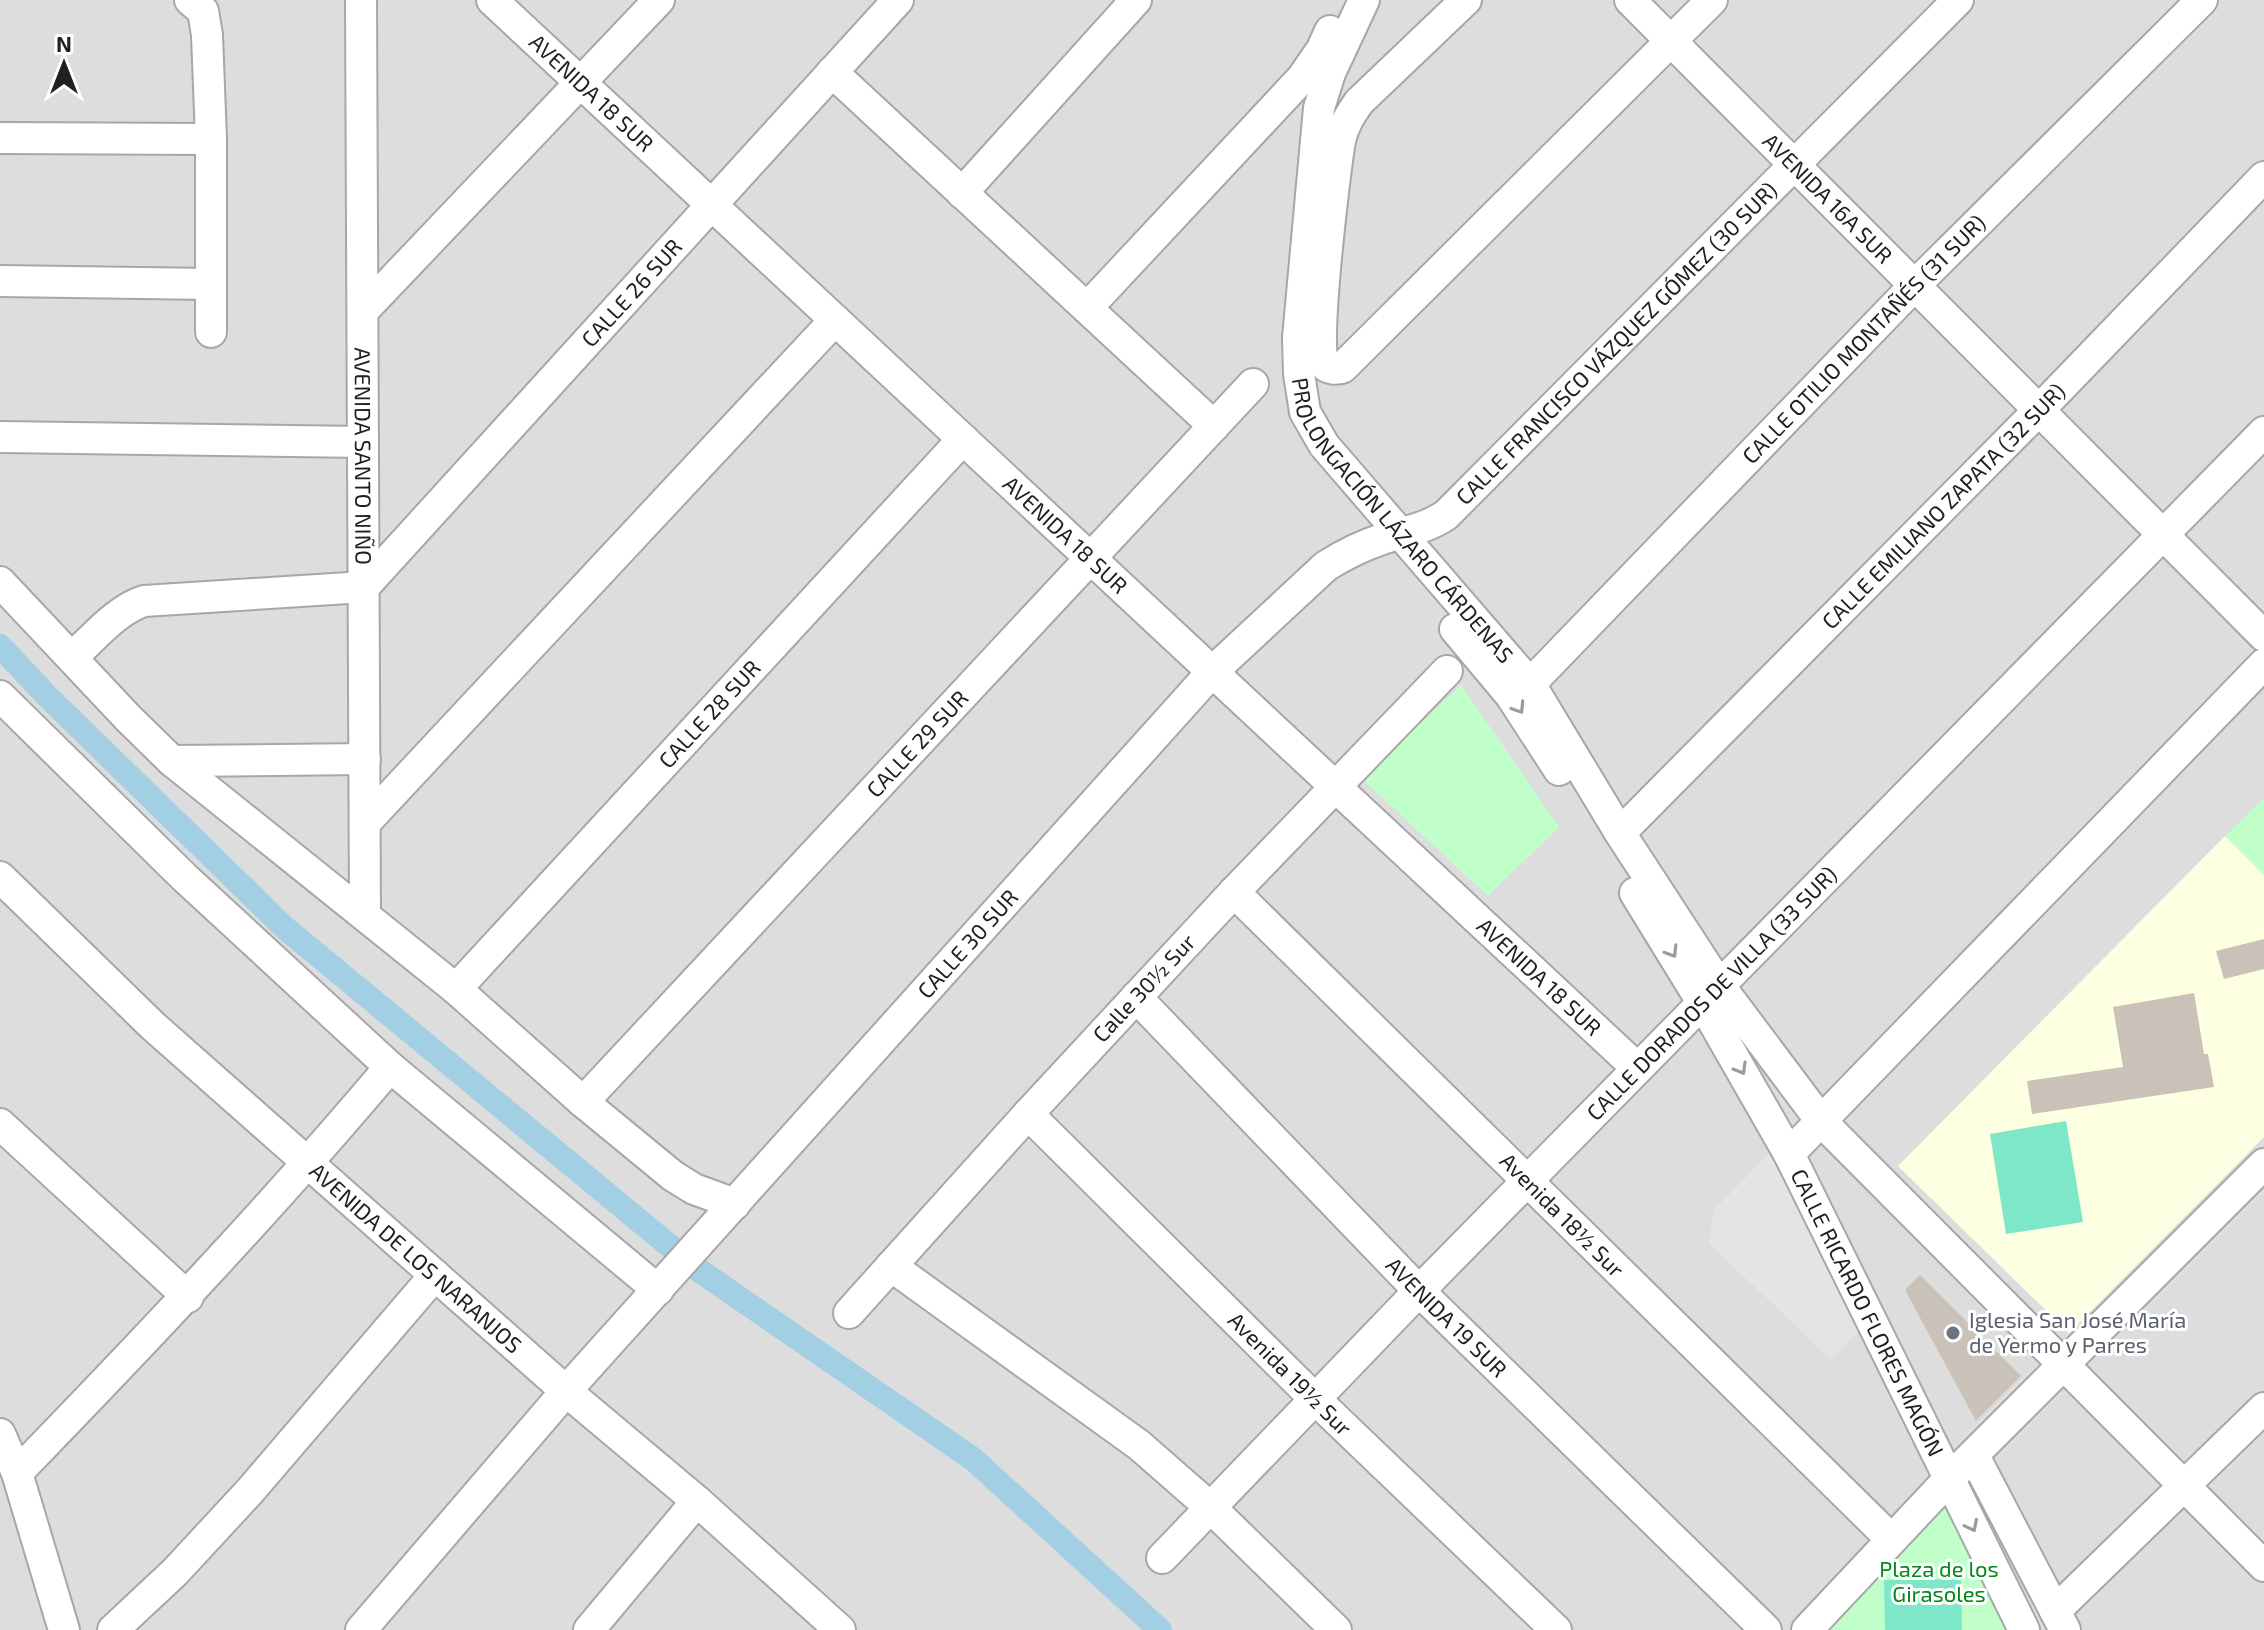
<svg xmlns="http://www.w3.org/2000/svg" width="2264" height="1630" font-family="'Exo 2',sans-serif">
<rect width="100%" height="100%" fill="#f1eee6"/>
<!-- residential -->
<rect fill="#dedddd" x="0" y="0" width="2264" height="1630"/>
<!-- education -->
<polygon fill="#fdffe1" points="2225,836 2264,875 2264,1137 2069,1333 1898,1166"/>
<!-- park -->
<g fill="#c0feca">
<polygon points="1461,685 1559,827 1488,896 1362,779"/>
<polygon points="2264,798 2264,875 2225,836"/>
<polygon points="1951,1498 2017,1630 1827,1630"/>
</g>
<!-- pitch -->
<g fill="#7de7c7">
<polygon points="2066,1121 2083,1222 2006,1234 1990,1134"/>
<polygon points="1961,1579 1962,1630 1885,1630 1884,1580"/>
</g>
<!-- parking -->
<polygon fill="#e4e4e4" points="1769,1154 1863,1327 1831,1360 1709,1243 1714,1210"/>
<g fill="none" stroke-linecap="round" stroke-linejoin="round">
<!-- canal -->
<polyline stroke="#a2cfe3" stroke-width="24" points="0,646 47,696 285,928 700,1271 973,1459 1160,1630"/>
</g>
<!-- building -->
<g fill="#cac1b8">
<polygon points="2264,939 2264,969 2224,979 2216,951"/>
<polygon points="2194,993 2204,1054 2208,1054 2214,1087 2032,1114 2027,1081 2123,1067 2113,1007"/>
<polygon points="1920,1275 2021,1376 1976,1421 1905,1290"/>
</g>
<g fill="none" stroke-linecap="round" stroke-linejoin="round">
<!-- minor casing -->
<g stroke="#a7a7a7" stroke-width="34">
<g id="minor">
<polyline points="190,0 203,11 207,35 211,139 211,332"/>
<path id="s1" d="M361,0L365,914"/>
<path id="s2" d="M492,0L1637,1068"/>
<path id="s3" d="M1364,0L1330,73L1319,108L1298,338L1299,374L1305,412L1324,445L1530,684L1620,833L1719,985L1821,1121L2264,1566"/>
<path d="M1466,0L1359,102C1350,115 1343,126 1340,141C1335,168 1313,351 1324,364C1329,370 1336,369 1342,368L1712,0"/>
<path id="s4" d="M1630,0L2264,636"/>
<polyline points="832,72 1214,426"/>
<polyline points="0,138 211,139"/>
<polyline points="962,193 1136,0"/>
<polyline points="0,281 211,284"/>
<polyline points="1087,308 1302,78 1322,49 1330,31"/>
<polyline points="363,311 659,0"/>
<polyline points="0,437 363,442"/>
<polyline points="0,582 129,719 172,761 456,989 583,1102 673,1176 694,1189 735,1204"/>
<polyline points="1455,629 1511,696 1559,770"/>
<path id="s5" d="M72,657C94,638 116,610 144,601L364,587L898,0"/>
<path id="s6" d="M1530,684L1915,285L2202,0"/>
<polyline points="0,696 184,877 390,1067 658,1290"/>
<polyline points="172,761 365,759"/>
<polyline points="365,823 835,320"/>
<path id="s7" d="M1620,833L2039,410L2264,177"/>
<path id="s8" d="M0,877L153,1026L566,1391L697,1501L840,1630"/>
<polyline points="1234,892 1891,1539"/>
<path id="s9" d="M1635,893L1702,1002L1789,1154L2024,1630"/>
<path id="s10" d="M456,989L963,439"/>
<path id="s11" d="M1136,997L1419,1291L1766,1630"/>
<path id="s12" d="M583,1102L1253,384"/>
<polyline points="1028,1114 1314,1398 1556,1630"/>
<polyline points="0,1124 188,1297"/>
<polyline points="1789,1154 2264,664"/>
<polyline points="891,1266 1139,1445 1211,1508 1336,1630"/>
<polyline points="849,1313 1028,1114 1234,892 1447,671"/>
<polyline points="0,1434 17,1473 64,1630"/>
<polyline points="1974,1456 2065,1630"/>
<path d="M17,1473C145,1341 271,1208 390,1067"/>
<path id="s13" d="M1162,1558L1419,1291L2264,432"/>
<polyline points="2055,1611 2264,1408"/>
<polyline points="113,1630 175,1572 250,1491 435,1275"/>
<path id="s14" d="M361,1630L566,1391L1212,672L1326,566C1345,554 1364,545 1385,538C1407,531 1427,528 1446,515L1958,0"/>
<polyline points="589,1630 697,1501"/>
<polyline points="1807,1630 1948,1480 2264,1164"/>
</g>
</g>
<!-- minor -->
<use href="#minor" stroke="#fff" stroke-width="30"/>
</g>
<!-- one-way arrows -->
<defs><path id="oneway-chevron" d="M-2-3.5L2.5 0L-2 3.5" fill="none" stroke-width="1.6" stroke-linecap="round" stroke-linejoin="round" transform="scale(2)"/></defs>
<g stroke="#9b9b9b">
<use href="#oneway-chevron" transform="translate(1519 708) rotate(57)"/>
<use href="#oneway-chevron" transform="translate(1672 952) rotate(58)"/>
<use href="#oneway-chevron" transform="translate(1741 1069) rotate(60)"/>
<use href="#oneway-chevron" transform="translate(1972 1526) rotate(63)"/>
</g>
<!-- markers -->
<circle fill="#6b7280" stroke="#fff" stroke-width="3" cx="1953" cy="1333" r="8"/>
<g text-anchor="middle" stroke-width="6" stroke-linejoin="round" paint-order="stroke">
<!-- street labels -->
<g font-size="22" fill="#202020" stroke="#fff">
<text dy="8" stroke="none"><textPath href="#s2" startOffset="136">AVENIDA 18 SUR</textPath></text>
<text dy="8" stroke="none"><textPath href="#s4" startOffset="280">AVENIDA 16A SUR</textPath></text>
<text dy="8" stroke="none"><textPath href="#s5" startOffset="710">CALLE 26 SUR</textPath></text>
<text dy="8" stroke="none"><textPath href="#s6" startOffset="480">CALLE OTILIO MONTAÑÉS (31 SUR)</textPath></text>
<text dy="8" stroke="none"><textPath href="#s14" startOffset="1810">CALLE FRANCISCO VÁZQUEZ GÓMEZ (30 SUR)</textPath></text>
<text dy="8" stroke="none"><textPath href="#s1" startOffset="456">AVENIDA SANTO NIÑO</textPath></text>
<text dy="8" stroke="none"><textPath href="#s7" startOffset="460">CALLE EMILIANO ZAPATA (32 SUR)</textPath></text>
<text dy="8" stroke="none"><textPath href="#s3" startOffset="566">PROLONGACIÓN LÁZARO CÁRDENAS</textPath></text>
<text dy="8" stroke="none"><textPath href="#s2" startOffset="784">AVENIDA 18 SUR</textPath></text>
<text dy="8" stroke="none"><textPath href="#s10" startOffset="374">CALLE 28 SUR</textPath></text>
<text dy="8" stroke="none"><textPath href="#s12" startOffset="490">CALLE 29 SUR</textPath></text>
<text dy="8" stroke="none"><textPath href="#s14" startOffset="916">CALLE 30 SUR</textPath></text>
<text dy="8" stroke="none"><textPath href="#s2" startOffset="1432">AVENIDA 18 SUR</textPath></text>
<text transform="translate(1144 988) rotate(-47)" y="8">Calle 30½ Sur</text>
<text dy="8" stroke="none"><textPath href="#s13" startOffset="788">CALLE DORADOS DE VILLA (33 SUR)</textPath></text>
<text transform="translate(1562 1215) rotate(45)" y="8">Avenida 18½ Sur</text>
<text dy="8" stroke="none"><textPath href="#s8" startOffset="564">AVENIDA DE LOS NARANJOS</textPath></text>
<text dy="8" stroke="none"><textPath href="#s9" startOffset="480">CALLE RICARDO FLORES MAGÓN</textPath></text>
<text dy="8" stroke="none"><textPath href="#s11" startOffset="446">AVENIDA 19 SUR</textPath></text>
<text transform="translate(1290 1374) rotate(45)" y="8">Avenida 19½ Sur</text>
</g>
<!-- worship labels -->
<g font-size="22" fill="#5b616d" stroke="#fff" text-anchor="start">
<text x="1969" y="1328">Iglesia San José María<tspan x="1969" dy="25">de Yermo y Parres</tspan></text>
</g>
<!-- park labels -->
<g font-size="22" fill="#028a18" stroke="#fff">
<text x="1939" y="1577">Plaza de los<tspan x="1939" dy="25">Girasoles</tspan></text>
</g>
</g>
<!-- north arrow -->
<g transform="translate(64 64)" stroke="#ffffff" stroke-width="6" paint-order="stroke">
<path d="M0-6L14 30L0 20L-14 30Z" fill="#202020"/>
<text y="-12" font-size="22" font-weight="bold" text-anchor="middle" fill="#202020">N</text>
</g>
</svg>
